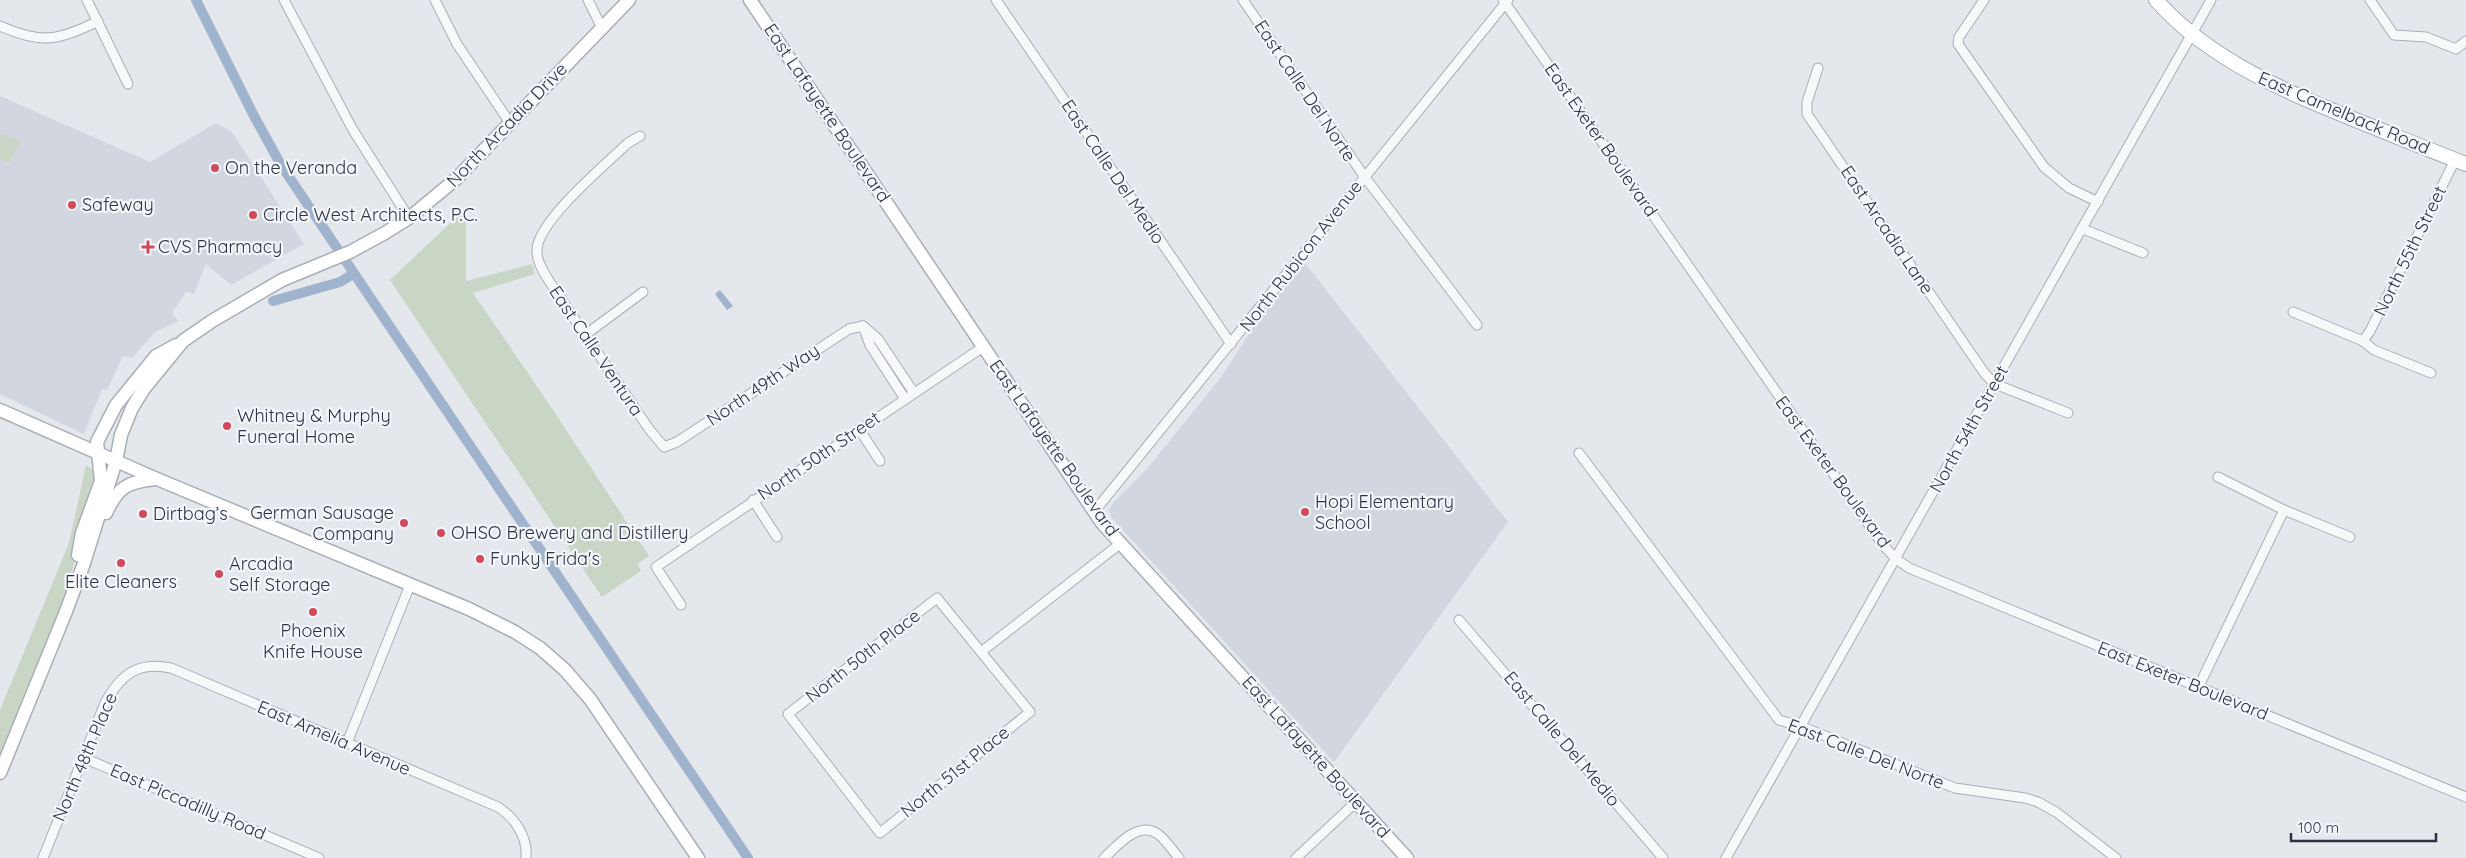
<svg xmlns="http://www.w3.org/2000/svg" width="2466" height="858" font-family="Quicksand,sans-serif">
<rect width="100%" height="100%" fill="#e4e7ec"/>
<!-- built -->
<g fill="#d2d6de">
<polygon points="0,96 150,162 216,123 232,132 304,244 231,285 206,264 194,294 186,292 172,313 178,321 155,332 132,358 123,356 107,390 102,389 84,434 0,394"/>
<polygon points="1305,263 1508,522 1334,762 1112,518 1109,510 1113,503 1146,470 1222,376 1254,326"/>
</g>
<!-- green -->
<g fill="#c9d6c5">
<polygon points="0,133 21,142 9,163 0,159"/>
<polygon points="462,212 466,214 466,281 532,264 535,274 473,293 549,404 649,556 637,564 641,571 602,597 390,280"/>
<polygon points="86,465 94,471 96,476 65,598 0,760 0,710 69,543"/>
</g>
<!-- water -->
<polygon fill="#9fb4cc" points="720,290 733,306 727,310 715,294"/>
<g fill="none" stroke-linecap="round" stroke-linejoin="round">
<!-- canal -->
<g stroke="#9fb4cc" stroke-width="10">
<polyline points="196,0 254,116 281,165 748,858"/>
<polyline points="273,301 340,282 353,274"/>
</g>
<!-- street casing -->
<g stroke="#a9aeb7" stroke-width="11">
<g id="street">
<polyline points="87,0 128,84"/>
<polyline points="284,0 353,130 409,218"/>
<polyline points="435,0 457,44 510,123"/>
<polyline points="588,0 602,28"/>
<polyline points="996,0 1231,344"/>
<polyline points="1243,0 1364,176 1477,325"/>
<polyline points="1503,0 1883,545 1896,559 1909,568 2466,797"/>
<polyline points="1984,0 1959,37 1958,44 2044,167 2069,188 2098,202"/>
<polyline points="2370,0 2394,35 2426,37 2456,49 2466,41"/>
<path d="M0,26C41,44 59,41 98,21"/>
<polyline points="1818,68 1807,102 1807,114 1985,374 1995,384 2068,413"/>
<path d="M640,136L628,143C605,165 539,220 537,249C536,262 545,274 551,284L649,429L664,447L677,442L849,329L863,326"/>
<polyline points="2083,229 2143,253"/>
<polyline points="2293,312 2363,341 2374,350 2431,373"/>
<polyline points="863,326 878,339 914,393"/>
<polyline points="863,326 870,345 905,399"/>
<polyline points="585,335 643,292"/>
<polyline points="2363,341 2370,331 2455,160"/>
<polyline points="859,429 880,461"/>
<polyline points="1579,453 1779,720 1800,726 1955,788 2025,798 2038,802 2056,812 2116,858"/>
<polyline points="2218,477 2284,510 2350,537"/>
<polyline points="753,500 777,537"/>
<polyline points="1094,512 1508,0"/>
<polygon points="937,598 1030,712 880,833 788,714"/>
<polyline points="681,605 656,567 983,347"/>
<polyline points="1459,620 1663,858"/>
<polyline points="981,652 1121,543"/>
<polyline points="2198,688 2284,510"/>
<polyline points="347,743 410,585"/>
<polyline points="84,758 319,858"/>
<path d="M43,858L105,703C121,674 138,661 171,668L498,807C515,818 528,837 526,858"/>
<path d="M1104,858C1117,846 1138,820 1158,834C1166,840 1173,851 1179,858"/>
<polyline points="1296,858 1356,802"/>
<polyline points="1726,858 2211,0"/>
</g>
</g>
<!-- secondary casing -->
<g stroke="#a9aeb7" stroke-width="15">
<g id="secondary">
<polyline points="750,0 1102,523 1407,858"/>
<polyline points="0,410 157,479 469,609 515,632 540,648 565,670 590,699 698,858"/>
<path d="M106,513C118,487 127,482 155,479"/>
<polyline points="78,555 82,533 101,481 97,442 116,405 156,356 176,345"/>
<polyline points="0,773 65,614 83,566 116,461 121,435 132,408 143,390 183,341 212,321 282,280 350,252 385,233 409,218 456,179 629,0"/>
</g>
</g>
<!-- primary casing -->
<g stroke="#a3abb8" stroke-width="16">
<path id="primary" d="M2156,0C2210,61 2289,93 2363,123C2398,137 2432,151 2466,164"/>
</g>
<!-- street -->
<use href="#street" stroke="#f7f8fa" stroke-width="9"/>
<!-- secondary -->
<use href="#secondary" stroke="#fff" stroke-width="12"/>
<!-- primary -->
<use href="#primary" stroke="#fff" stroke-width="14"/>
</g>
<!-- markers -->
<g fill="#d1495b" stroke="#f4f6f9" stroke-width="2">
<circle cx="215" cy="168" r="5"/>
<circle cx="72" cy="205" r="5"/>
<circle cx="253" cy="215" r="5"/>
<path d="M145.5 239.5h5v5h5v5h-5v5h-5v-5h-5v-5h5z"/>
<circle cx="227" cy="426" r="5"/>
<circle cx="1305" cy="512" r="5"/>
<circle cx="143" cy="514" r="5"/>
<circle cx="404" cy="523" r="5"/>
<circle cx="441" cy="533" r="5"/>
<circle cx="480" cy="559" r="5"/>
<circle cx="121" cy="563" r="5"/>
<circle cx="219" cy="574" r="5"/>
<circle cx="313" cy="612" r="5"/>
</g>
<g text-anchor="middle" stroke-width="4.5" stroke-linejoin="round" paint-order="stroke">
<!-- street labels -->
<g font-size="18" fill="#2b3445" stroke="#f4f6f9">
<text transform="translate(1305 91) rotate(56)" y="6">East Calle Del Norte</text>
<text transform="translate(827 113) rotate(56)" y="6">East Lafayette Boulevard</text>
<text transform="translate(2344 113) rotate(23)" y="6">East Camelback Road</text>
<text transform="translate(507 125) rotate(-46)" y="6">North Arcadia Drive</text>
<text transform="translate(1601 140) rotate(55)" y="6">East Exeter Boulevard</text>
<text transform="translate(1113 172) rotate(56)" y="6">East Calle Del Medio</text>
<text transform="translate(1887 230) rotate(56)" y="6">East Arcadia Lane</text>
<text transform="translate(2410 251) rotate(-64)" y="6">North 55th Street</text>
<text transform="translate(1301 256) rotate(-52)" y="6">North Rubicon Avenue</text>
<text transform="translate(596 351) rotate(56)" y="6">East Calle Ventura</text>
<text transform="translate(763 385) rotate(-34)" y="6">North 49th Way</text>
<text transform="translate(1969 429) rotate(-61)" y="6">North 54th Street</text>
<text transform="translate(1054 448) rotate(55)" y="6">East Lafayette Boulevard</text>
<text transform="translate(819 456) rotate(-34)" y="6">North 50th Street</text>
<text transform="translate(1833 472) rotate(54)" y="6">East Exeter Boulevard</text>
<text transform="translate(863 656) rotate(-38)" y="6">North 50th Place</text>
<text transform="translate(2183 681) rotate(22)" y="6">East Exeter Boulevard</text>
<text transform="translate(334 738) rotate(23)" y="6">East Amelia Avenue</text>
<text transform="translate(1562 739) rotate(50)" y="6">East Calle Del Medio</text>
<text transform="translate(1866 754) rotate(21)" y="6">East Calle Del Norte</text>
<text transform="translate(85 757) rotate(-67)" y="6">North 48th Place</text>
<text transform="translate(1316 757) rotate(48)" y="6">East Lafayette Boulevard</text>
<text transform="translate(955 772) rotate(-39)" y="6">North 51st Place</text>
<text transform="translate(188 802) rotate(23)" y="6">East Piccadilly Road</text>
</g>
<!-- poi labels -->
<g font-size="18" fill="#2b3445" stroke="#f4f6f9" text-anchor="start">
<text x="225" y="174">On the Veranda</text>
<text x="82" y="211">Safeway</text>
<text x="263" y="221">Circle West Architects, P.C.</text>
<text x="158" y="253">CVS Pharmacy</text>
<text x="237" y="422">Whitney &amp; Murphy<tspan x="237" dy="21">Funeral Home</tspan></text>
<text x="1315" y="508">Hopi Elementary<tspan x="1315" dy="21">School</tspan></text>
<text x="394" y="519" text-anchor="end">German Sausage<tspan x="394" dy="21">Company</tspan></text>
<text x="153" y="520">Dirtbag’s</text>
<text x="451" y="539">OHSO Brewery and Distillery</text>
<text x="490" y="565">Funky Frida's</text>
<text x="229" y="570">Arcadia<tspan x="229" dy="21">Self Storage</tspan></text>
<text x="121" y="588" text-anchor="middle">Elite Cleaners</text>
<text x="313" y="637" text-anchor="middle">Phoenix<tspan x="313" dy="21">Knife House</tspan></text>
</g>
</g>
<!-- scale -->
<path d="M2291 833v8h145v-8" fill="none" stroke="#2b3445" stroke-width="2.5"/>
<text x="2298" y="833" font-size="15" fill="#2b3445" stroke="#f4f6f9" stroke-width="4" paint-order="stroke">100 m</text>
</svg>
